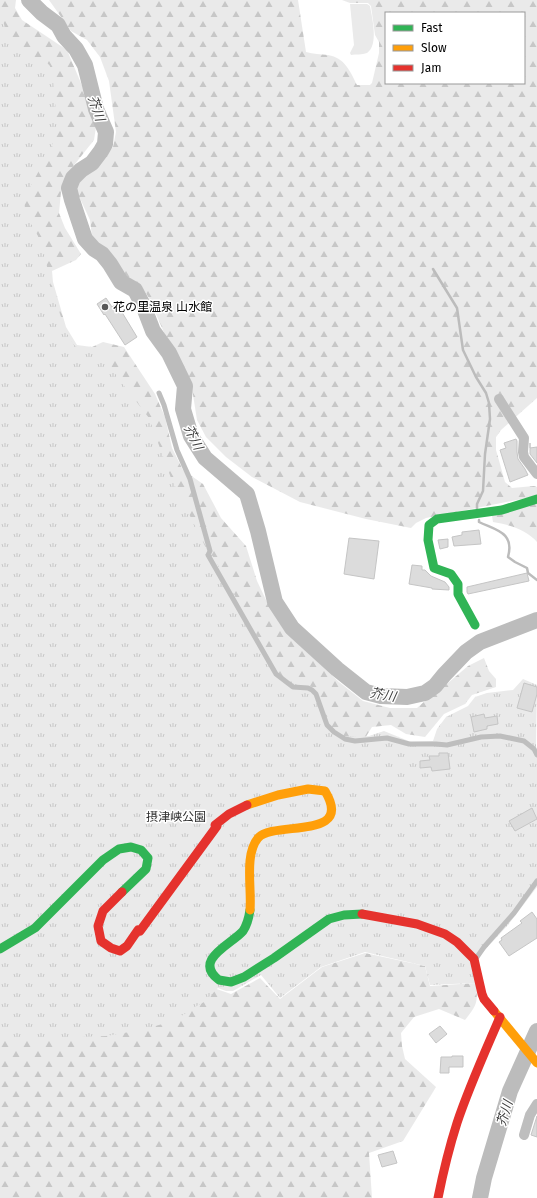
<svg xmlns="http://www.w3.org/2000/svg" width="537" height="1198" font-family="'Fira Sans','Noto Sans JP',sans-serif">
<defs>
<pattern id="forest-firs" width="22" height="20" patternUnits="userSpaceOnUse"><rect width="22" height="20" fill="#eaeaea"/><path d="M5 1l3.5 6h-7zM16 11l3.5 6h-7z" fill="#c7c7c7"/></pattern>
<pattern id="park-tufts" width="24" height="20" patternUnits="userSpaceOnUse"><rect width="24" height="20" fill="#eaeaea"/><path d="M3 7l-1-3M5 7V3M7 7l1-3M15 17l-1-3M17 17v-4M19 17l1-3" fill="none" stroke="#c7c7c7"/></pattern>
</defs>
<rect width="100%" height="100%" fill="#fff"/>
<!-- grass -->
<path fill="#eaeaea" d="M350,4H367L370,6C372,18 379,45 367,53C362,55 356,54 351,55L350,53L354,45Z"/>
<!-- forest -->
<g fill="url(#forest-firs)" fill-rule="evenodd">
<polygon points="0,0 16,0 15,8 22,20 67,50 97,121 94,140 71,169 61,192 59,213 65,228 81,254 76,260 52,271 53,282 66,327 77,345 92,347 103,342 124,347 155,394 165,417 172,448 183,470 203,484 221,518 246,546 257,581 267,602 284,630 339,682 363,701 390,708 417,708 433,694 448,683 468,666 484,658 489,671 496,679 496,687 472,695 465,704 444,714 425,737 406,734 391,725 372,727 362,743 0,937"/>
<path d="M49,0H298L306,52C313,54 321,54 328,55C345,58 350,71 357,85H370L372,83L379,53V42L375,35L371,6L368,3H350L342,0H537V398L501,430L496,437V450L505,482L512,488L534,486L537,487V496L426,518L416,523L411,528L366,519L300,502L252,477L226,457L206,437L197,420L191,382L166,337L149,298L142,287L125,277L92,237L90,220L77,192L76,185L82,177L97,166L113,147L116,132L109,81L100,57L87,40L71,31ZM386,13H524V83H386Z"/>
<path d="M537,503V542C527,530 507,524 493,522L492,516Z"/>
<path d="M365,953L425,966L430,986L476,983C478,1003 477,1005 465,1020L439,1009L414,1017L401,1033L402,1046L405,1059L436,1087L403,1141L369,1153L372,1198H0V961L205,985L231,994L260,978L280,999L322,967Z"/>
</g>
<!-- park -->
<path fill="url(#park-tufts)" d="M0,15C6,28 12,45 25,53C32,57 45,59 50,66C54,73 56,116 57,128L51,149L30,187L24,201L26,215L42,243L54,300L59,311L66,332L74,345L78,348L103,349L107,353L111,366L119,379L149,418L171,478L205,546L214,558L278,673L290,683L309,686L315,688L319,694L327,717L332,727L343,736L357,737L369,736L384,731L411,742L433,741L437,729L446,717L468,706L475,697L487,693L513,690L523,679L537,685L536,746L537,749V887L508,925L483,952L474,965L475,983L430,985L425,966L365,952L321,967L280,998L261,975L233,991H226L218,988L204,1002L195,1007L183,1015L166,1023L141,1030L106,1036L82,1037L21,1038L0,1036Z"/>
<g fill="none" stroke-linecap="round" stroke-linejoin="round">
<!-- stream -->
<g stroke="#bcbcbc" stroke-width="2.5">
<polyline points="433,269 457,308 463,350 476,377 486,393 489,403 490,419 485,454 483,491 477,504 477,509"/>
<path d="M479,520V522C495,530 515,532 508,557L515,562L527,568L528,573L537,580"/>
<polyline points="536,620 537,618"/>
</g>
<!-- river -->
<g stroke="#bcbcbc" stroke-width="16">
<polyline points="29,0 42,13 58,25 64,36 76,49 85,65 96,109 106,132 105,144 101,151 92,163 81,170 73,178 69,188 72,200 85,239 94,249 102,254 110,264 121,282 135,290 143,305 153,331 169,353 185,386 183,409 191,436 205,458 247,494 258,531 275,602 292,628 337,669 366,692 381,696 407,697 425,693 435,686 444,675 466,652 480,642 537,620"/>
<polyline points="480,1198 484,1178 510,1091 537,1031"/>
</g>
</g>
<!-- building -->
<g fill="#dcdcdc" stroke="#c5c5c5">
<polygon points="106,298 112,307 115,305 120,309 137,337 125,345 105,314 104,315 97,304"/>
<polygon points="516,439 517,441 517,452 518,459 525,469 528,475 510,482 500,450 506,448 504,443"/>
<polygon points="530,443 530,448 537,447 537,463 530,454"/>
<polygon points="479,530 481,544 454,546 452,537 462,535 462,532"/>
<polygon points="349,538 379,541 374,579 344,574"/>
<polygon points="448,539 448,547 440,549 438,540"/>
<polygon points="412,565 422,566 422,570 425,570 431,576 445,582 449,587 449,590 432,589 432,588 409,584"/>
<polygon points="527,573 529,581 468,594 467,592 467,587"/>
<polygon points="524,683 537,687 537,694 532,712 517,708"/>
<polygon points="484,714 485,718 497,716 498,724 487,726 487,729 474,732 471,717"/>
<polygon points="439,753 448,753 450,769 432,771 431,767 420,768 420,761 430,760 429,756 439,756"/>
<polygon points="532,808 537,819 515,831 509,821"/>
<polygon points="532,912 537,919 537,938 509,956 499,942 502,940 501,938 522,923 520,921"/>
<polygon points="440,1026 447,1034 436,1043 429,1034"/>
<polygon points="452,1056 463,1056 463,1067 449,1067 449,1073 440,1073 441,1057 452,1057"/>
<polygon points="537,1116 537,1137 531,1135"/>
<polygon points="393,1151 397,1163 382,1167 378,1155"/>
</g>
<g fill="none" stroke-linecap="round" stroke-linejoin="round">
<!-- lane -->
<g stroke="#bebebe" stroke-width="5">
<polyline points="159,393 164,405 177,450 190,479 210,551 208,555 276,674 293,687 308,688 312,690 316,694 327,725 334,732 345,739 355,741 387,738 409,744 436,744 447,745 481,737 500,736 524,741 534,749 537,755"/>
<polyline points="477,957 484,947 514,913 537,881"/>
</g>
<!-- street -->
<g stroke="#bebebe" stroke-width="10">
<polyline points="499,399 524,438 523,452 524,457 537,474"/>
<polyline points="524,1135 530,1115 537,1104"/>
</g>
<!-- fast -->
<g stroke="#30b455" stroke-width="9">
<polyline points="475,625 458,594 458,584 451,574 434,568 428,540 429,525 437,519 502,510 537,499"/>
<path d="M250,910C249,917 247,925 243,931C232,944 192,960 219,980L231,982L244,977L274,958L329,919L344,915L362,914"/>
<polyline points="0,949 35,928 103,860 119,849 131,847 141,850 148,858 146,869 122,892"/>
</g>
<!-- slow -->
<g stroke="#ff9f0a" stroke-width="9">
<path d="M247,805L278,795L308,789L325,791C355,841 274,820 258,838C244,855 252,889 250,910"/>
<polyline points="494,1011 537,1063"/>
</g>
<!-- jam -->
<g stroke="#e5322d" stroke-width="9">
<polyline points="122,892 103,911 98,926 101,941 111,948 120,951 127,946 138,930 140,931 217,826 215,825 229,814 247,805"/>
<polyline points="362,914 417,924 445,934 457,942 474,959 482,994 484,999 494,1011"/>
<path d="M438,1198C443,1173 449,1148 457,1123C469,1087 485,1052 500,1017"/>
</g>
</g>
<!-- markers -->
<circle fill="#595959" stroke="#fff" stroke-width="1.5" cx="105" cy="307" r="4"/>
<g text-anchor="middle" stroke-width="3" stroke-linejoin="round" paint-order="stroke">
<!-- poi labels -->
<g font-size="12" fill="#000" stroke="#fff" text-anchor="start">
<text x="113" y="311">花の里温泉 山水館</text>
</g>
<!-- park labels -->
<g font-size="12" fill="#2f2f2f" stroke="#fff">
<text x="176" y="821">摂津峡公園</text>
</g>
<!-- water labels -->
<g font-size="13" font-style="italic" fill="#404040" stroke="#fff">
<text transform="translate(97 108) rotate(71)" y="5">芥川</text>
<text transform="translate(194 437) rotate(64)" y="5">芥川</text>
<text transform="translate(383 694) rotate(10)" y="5">芥川</text>
<text transform="translate(504 1113) rotate(-73)" y="5">芥川</text>
</g>
</g>
<!-- legend -->
<rect x="385" y="12" width="140" height="72" fill="#ffffff" stroke="#999999"/>
<rect x="393" y="25" width="20" height="6" fill="#30b455" stroke="#999999"/>
<text x="421" y="32" font-size="12" fill="#000000">Fast</text>
<rect x="393" y="45" width="20" height="6" fill="#ff9f0a" stroke="#999999"/>
<text x="421" y="52" font-size="12" fill="#000000">Slow</text>
<rect x="393" y="65" width="20" height="6" fill="#e5322d" stroke="#999999"/>
<text x="421" y="72" font-size="12" fill="#000000">Jam</text>
</svg>
